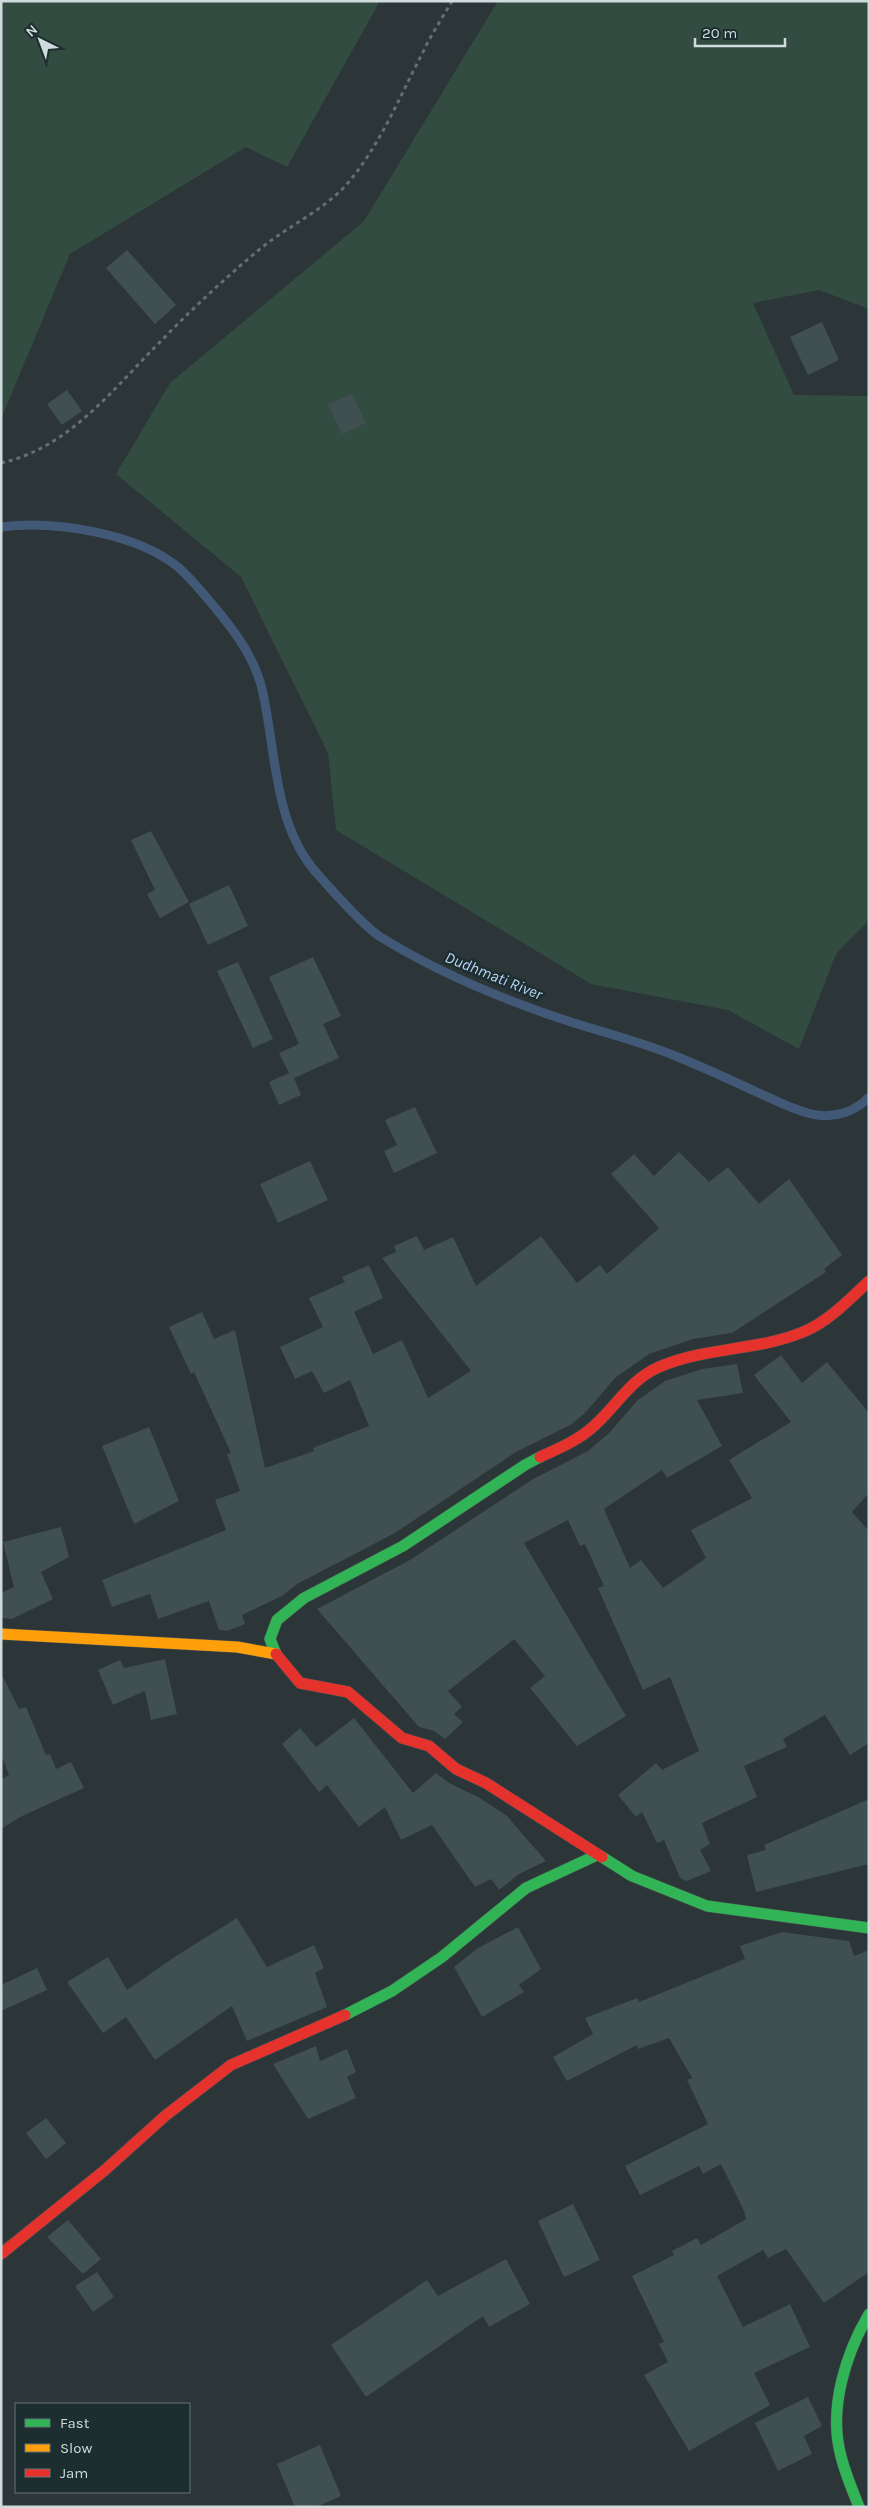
<svg xmlns="http://www.w3.org/2000/svg" width="870" height="2508" font-family="Karla,sans-serif">
<rect width="100%" height="100%" fill="#2c3537"/>
<!-- green -->
<g fill="#334c41">
<polygon points="1,1 380,1 287,167 246,147 70,254 1,419"/>
<polygon points="498,1 869,1 869,309 819,290 753,303 794,395 869,396 869,920 836,954 799,1049 728,1010 591,984 336,830 328,753 241,577 116,474 170,383 364,221"/>
</g>
<g fill="none" stroke-linecap="round" stroke-linejoin="round">
<!-- stream -->
<path stroke="#415876" stroke-width="9" d="M1,527C54,520 136,533 178,567C192,579 205,596 217,610C236,633 255,659 262,689C276,748 273,821 314,870C328,886 363,925 379,936C440,974 506,1001 574,1023C606,1033 641,1042 673,1055C703,1067 733,1081 763,1095C780,1102 798,1112 817,1115C836,1118 856,1111 869,1097"/>
</g>
<!-- building -->
<g fill="#404f4f">
<polygon points="127,250 176,305 155,324 106,268"/>
<polygon points="822,322 839,360 808,375 790,337"/>
<polygon points="67,390 82,411 62,425 47,404"/>
<polygon points="352,394 366,423 342,434 328,405"/>
<polygon points="151,831 189,902 160,918 147,894 155,890 131,840"/>
<polygon points="229,885 248,926 208,945 189,904"/>
<polygon points="313,957 341,1016 323,1024 339,1058 294,1078 301,1095 279,1105 269,1082 289,1073 279,1053 299,1044 269,977"/>
<polygon points="238,962 273,1039 253,1048 217,971"/>
<polygon points="415,1107 437,1153 394,1173 384,1151 397,1145 385,1120"/>
<polygon points="679,1152 709,1182 728,1167 759,1204 789,1179 842,1255 824,1269 826,1272 732,1333 693,1339 649,1354 615,1378 586,1412 572,1424 516,1452 395,1533 297,1584 282,1596 242,1615 245,1624 227,1631 219,1630 209,1601 158,1619 150,1594 112,1607 102,1580 226,1530 215,1500 240,1491 227,1454 231,1453 194,1372 191,1374 169,1327 202,1312 214,1339 235,1330 265,1468 314,1451 313,1448 369,1426 350,1380 324,1393 312,1371 295,1379 280,1347 323,1327 309,1298 345,1282 342,1277 369,1265 383,1298 354,1312 373,1354 402,1340 428,1398 471,1371 382,1258 396,1252 394,1246 417,1236 424,1250 453,1237 476,1286 541,1236 577,1283 600,1265 607,1274 659,1228 611,1174 634,1154 654,1176"/>
<polygon points="310,1161 328,1200 278,1223 260,1184"/>
<polygon points="781,1355 802,1383 827,1362 869,1413 869,1493 852,1512 869,1531 869,1743 850,1755 825,1715 783,1739 787,1747 744,1766 757,1797 702,1823 710,1844 700,1850 711,1871 687,1881 680,1878 664,1840 657,1843 642,1812 636,1817 618,1795 656,1763 662,1770 699,1751 670,1677 643,1690 598,1588 604,1586 585,1544 580,1546 568,1520 524,1543 626,1716 577,1746 530,1688 545,1676 514,1639 448,1691 462,1707 454,1714 463,1722 445,1739 434,1731 419,1727 317,1609 410,1560 533,1479 588,1451 609,1433 638,1400 665,1381 702,1369 737,1364 743,1393 697,1400 722,1446 667,1478 662,1470 604,1509 630,1568 641,1560 663,1588 706,1558 691,1530 752,1498 729,1460 791,1422 754,1375"/>
<polygon points="149,1427 179,1501 134,1524 102,1446"/>
<polygon points="61,1527 69,1557 41,1572 53,1599 12,1619 1,1618 1,1593 14,1587 3,1542"/>
<polygon points="165,1659 177,1714 151,1720 145,1691 113,1705 98,1670 120,1660 124,1668"/>
<polygon points="1,1673 19,1709 26,1707 46,1755 50,1754 56,1769 71,1762 84,1788 22,1816 1,1829 1,1780 9,1775 1,1755"/>
<polygon points="354,1718 413,1793 436,1773 449,1783 478,1797 506,1815 546,1861 519,1874 499,1890 491,1879 475,1887 432,1825 401,1840 385,1807 359,1827 327,1785 319,1792 282,1744 300,1728 316,1747"/>
<polygon points="869,1799 869,1864 756,1892 747,1855 766,1850 764,1845"/>
<polygon points="237,1918 267,1967 314,1945 324,1968 315,1973 327,2007 247,2041 232,2006 155,2060 126,2017 103,2033 67,1982 108,1957 127,1990 176,1956"/>
<polygon points="518,1927 541,1969 519,1985 524,1992 482,2017 454,1967 478,1948"/>
<polygon points="782,1932 849,1941 854,1956 869,1950 869,2272 824,2303 786,2249 768,2258 763,2250 717,2276 743,2327 790,2304 810,2347 754,2373 770,2405 689,2451 644,2375 668,2362 659,2344 664,2342 632,2276 674,2255 672,2251 697,2238 701,2245 746,2219 744,2211 721,2164 703,2174 699,2166 640,2195 625,2166 708,2124 687,2080 692,2078 669,2038 638,2049 637,2045 567,2081 553,2057 593,2034 585,2018 637,1998 639,2002 745,1959 740,1946"/>
<polygon points="37,1968 47,1990 1,2011 1,1985"/>
<polygon points="316,2046 320,2061 347,2049 356,2072 347,2077 356,2098 308,2119 273,2064"/>
<polygon points="46,2118 66,2143 46,2159 26,2133"/>
<polygon points="573,2204 600,2260 564,2277 538,2221"/>
<polygon points="68,2220 101,2259 83,2274 47,2237"/>
<polygon points="506,2259 530,2304 489,2327 483,2316 366,2397 331,2345 427,2280 438,2296"/>
<polygon points="97,2272 114,2297 93,2312 75,2286"/>
<polygon points="808,2397 822,2426 804,2436 812,2454 778,2471 755,2423"/>
<polygon points="320,2445 341,2496 316,2507 295,2507 277,2464"/>
</g>
<g fill="none" stroke-linecap="round" stroke-linejoin="round">
<!-- fast casing -->
<g stroke="#4a5254" stroke-width="12">
<g id="fast">
<polyline points="276,1654 270,1639 277,1620 304,1598 403,1546 525,1465 540,1457"/>
<polyline points="602,1857 632,1876 707,1906 869,1928"/>
<polyline points="345,2015 392,1991 442,1957 526,1888 597,1855"/>
<path d="M859,2507C852,2489 844,2471 840,2452C829,2407 846,2353 869,2314"/>
</g>
</g>
<!-- slow casing -->
<g stroke="#4a5254" stroke-width="12">
<polyline id="slow" points="1,1634 237,1647 276,1654"/>
</g>
<!-- jam casing -->
<g stroke="#4a5254" stroke-width="12">
<g id="jam">
<path d="M540,1457C560,1448 579,1440 595,1425C617,1405 631,1379 659,1367C705,1347 757,1351 803,1332C828,1322 850,1299 869,1281"/>
<polyline points="276,1654 300,1683 348,1692 402,1738 429,1746 456,1769 486,1783 602,1857"/>
<polyline points="1,2254 105,2170 165,2116 231,2065 345,2015"/>
</g>
</g>
<!-- path -->
<path stroke="#646e73" stroke-width="3" stroke-dasharray="4 4" stroke-linecap="butt" d="M1,463C69,448 113,389 160,342C192,309 225,278 260,249C289,225 329,208 352,178C383,139 401,94 424,50C432,33 443,17 452,1"/>
<!-- fast -->
<use href="#fast" stroke="#30b455" stroke-width="11"/>
<!-- slow -->
<use href="#slow" stroke="#ff9f0a" stroke-width="11"/>
<!-- jam -->
<use href="#jam" stroke="#e5322d" stroke-width="11"/>
</g>
<g text-anchor="middle" stroke-width="5" stroke-linejoin="round" paint-order="stroke">
<!-- water labels -->
<g font-size="16" font-style="italic" fill="#bad3f5" stroke="#1d2e31">
<text transform="translate(494 975) rotate(22)" y="6">Dudhmati River</text>
</g>
</g>
<!-- border -->
<rect width="870" height="2508" fill="none" stroke="#d0dbdd" stroke-width="5"/>
<!-- legend -->
<rect x="15" y="2403" width="175" height="90" fill="#1d2e31" stroke="#657376"/>
<rect x="25" y="2419" width="25" height="8" fill="#30b455" stroke="#657376"/>
<text x="60" y="2428" font-size="15" fill="#d0dbdd">Fast</text>
<rect x="25" y="2444" width="25" height="8" fill="#ff9f0a" stroke="#657376"/>
<text x="60" y="2453" font-size="15" fill="#d0dbdd">Slow</text>
<rect x="25" y="2469" width="25" height="8" fill="#e5322d" stroke="#657376"/>
<text x="60" y="2478" font-size="15" fill="#d0dbdd">Jam</text>
<!-- north arrow -->
<g transform="translate(40 40) rotate(318)" stroke="#1d2e31" stroke-width="4" paint-order="stroke">
<path d="M0-4L9 19L0 12L-9 19Z" fill="#d0dbdd"/>
<text y="-8" font-size="14" font-weight="bold" text-anchor="middle" fill="#d0dbdd">N</text>
</g>
<!-- scale -->
<path d="M695 38v8h90v-8" fill="none" stroke="#d0dbdd" stroke-width="2.5"/>
<text x="702" y="38" font-size="15" fill="#d0dbdd" stroke="#1d2e31" stroke-width="4" paint-order="stroke">20 m</text>
</svg>
